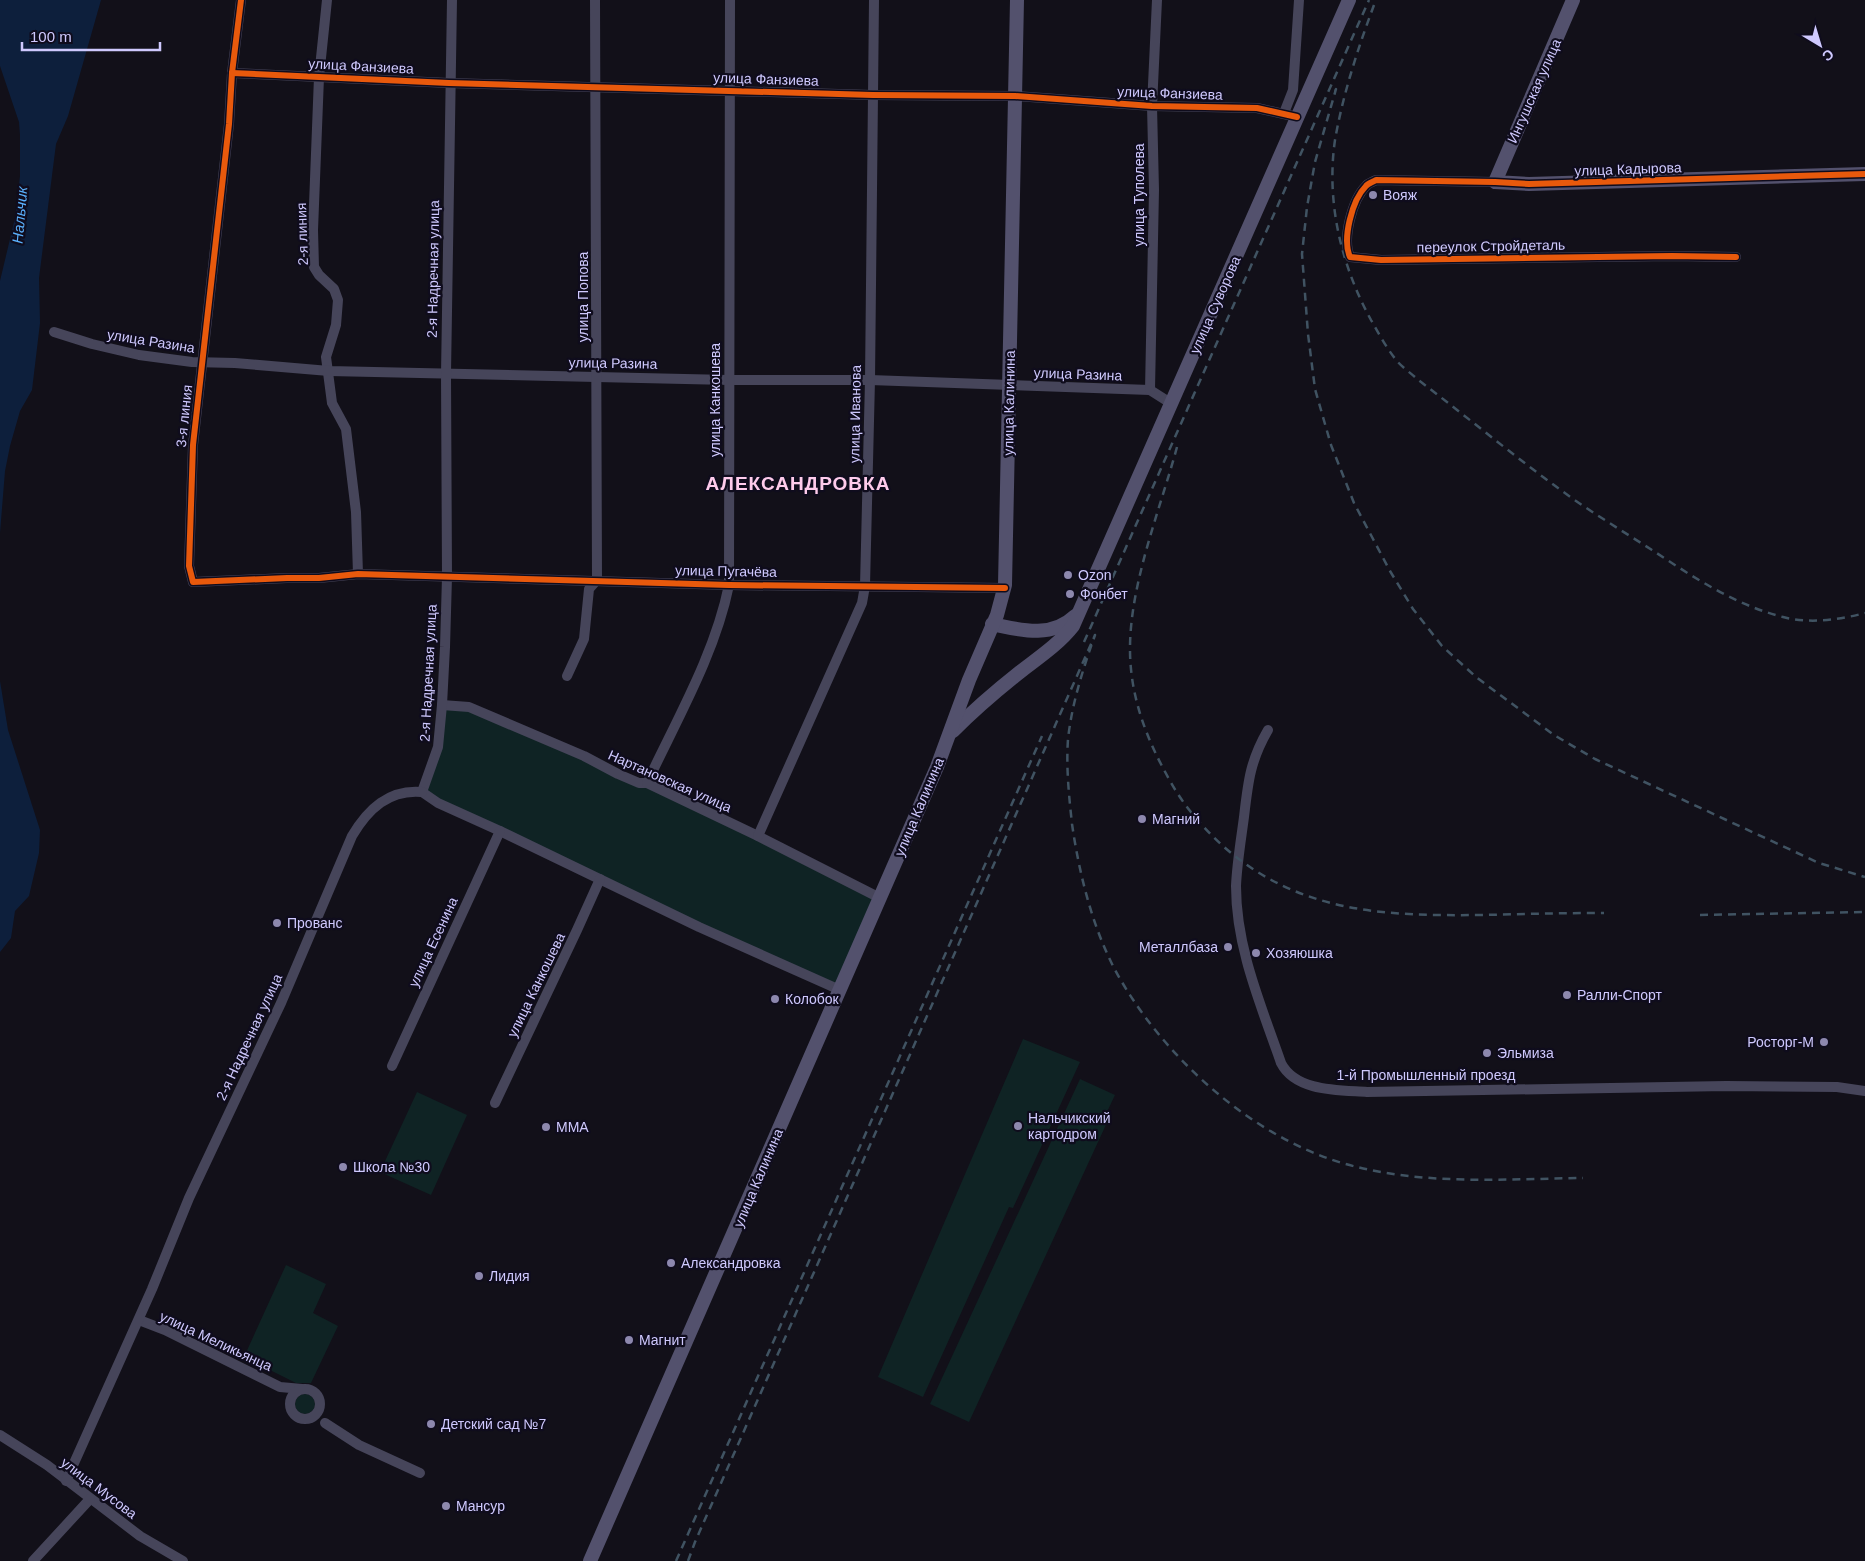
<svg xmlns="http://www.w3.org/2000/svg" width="1865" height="1561" font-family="Arial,sans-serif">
<rect width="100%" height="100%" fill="#121019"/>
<!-- green -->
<g fill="#0f2324">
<polygon points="442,705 462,707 584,756 880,898 840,990 422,792 429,771"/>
<polygon points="1023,1039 1080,1062 1013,1208 1009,1207 923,1397 878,1377"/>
<polygon points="1080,1079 1115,1095 1106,1114 1110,1116 969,1422 930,1404"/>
<polygon points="417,1092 467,1115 431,1195 380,1172"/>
<polygon points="286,1265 326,1284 313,1313 338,1326 311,1383 296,1383 244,1357"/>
<circle cx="305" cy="1404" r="10"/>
</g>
<!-- water -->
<g fill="#0d1f3c">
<polygon points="0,0 101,0 68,116 56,144 39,278 40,323 32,390 20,411 10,446 5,471 0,533 0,281 15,218 20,176 20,135 19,122 0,66"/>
<polygon points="0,681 8,730 40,830 39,853 29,896 15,911 11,938 0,952"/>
</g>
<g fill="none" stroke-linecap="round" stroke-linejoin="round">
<!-- street -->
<g stroke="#46455a" stroke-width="10">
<polyline points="241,0 232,73 229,124 193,445 189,566 193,582 287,578 319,578 358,574 729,585 1005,588"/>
<polyline points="327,0 319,77 313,230 314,267 319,275 334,289 338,300 336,325 326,357 332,403 346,429 356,512 358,574"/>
<polyline points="232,73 449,83 873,95 1015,96 1152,106 1257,108 1297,117"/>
<polyline points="1284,113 1293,90 1299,0"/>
<path d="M1495,182L1376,180C1373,182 1368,183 1366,186C1352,200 1342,239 1350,257L1381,260L1672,256L1736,257"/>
<polyline points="54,332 92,344 139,355 192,362 235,363 329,371 729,380 870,380 1150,390 1172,404"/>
<polyline points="1150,390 1154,190 1152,106 1157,0"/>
<polyline points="567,676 584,639 589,589 597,580 595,0"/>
<polyline points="442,705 469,707 584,756 618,774 639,783 647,783 758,836 880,898"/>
<path d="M1268,730C1250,761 1248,782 1244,817C1241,840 1237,863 1236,886C1236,948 1261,1005 1281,1063C1296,1092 1339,1090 1367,1092L1726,1086L1837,1087L1865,1091"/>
<path d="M647,783C677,719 715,654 729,585L730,0"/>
<polyline points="422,792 438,747 442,705 445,647 447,577 446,374 452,0"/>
<polyline points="422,792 438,803 500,831 699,927 840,990"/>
<polyline points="758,836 862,603 865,586 870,380 874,0"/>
<polyline points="392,1066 500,831"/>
<polyline points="495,1103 577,930 600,879"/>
<polyline points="139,1320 165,1330 280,1387 302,1389"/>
<circle cx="305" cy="1404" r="15"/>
<polyline points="325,1423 359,1445 420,1473"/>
<polyline points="0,1435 47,1465 140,1536 183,1561"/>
<path d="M66,1481L152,1289L189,1198L281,1003L352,836C368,809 389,789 422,792"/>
<polyline points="33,1561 90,1499"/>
</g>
<!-- secondary -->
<g stroke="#53516d" stroke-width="14">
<polyline points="1573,0 1495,182 1529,184 1865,174"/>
<path d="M992,624C1020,630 1051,639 1075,616"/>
<path d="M953,731C974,710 996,691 1020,672C1038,658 1059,644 1073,626L1349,0"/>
<polyline points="590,1561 937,767 969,680 997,615 1005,585 1017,0"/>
</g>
<!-- rail -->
<g stroke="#405362" stroke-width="2.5" stroke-dasharray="8 6" stroke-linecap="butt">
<path d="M1374,5C1358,48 1343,94 1335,140C1326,202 1341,265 1371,320C1379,334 1387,349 1397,361C1403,368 1411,373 1417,379C1470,419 1522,463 1576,501C1601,518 1627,534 1652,550C1693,577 1735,605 1783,617C1809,624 1839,620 1865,613"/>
<polyline points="1335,91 1336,89 1315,162 1307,207 1302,254 1308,334 1315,389 1331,445 1354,503 1390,571 1413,609 1442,646 1476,677 1554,735 1595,759 1819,863 1865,877"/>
<path d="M1177,447C1160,510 1130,583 1130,649C1130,696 1146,738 1169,779C1183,805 1202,827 1224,847C1301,914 1386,916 1483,915C1523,914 1563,913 1604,913"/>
<polyline points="1084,642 1369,0"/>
<polyline points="1700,915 1864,912"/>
<polyline points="676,1561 1042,736"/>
<path d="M688,1561L695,1542L1095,635C1083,669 1072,703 1068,739C1066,768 1069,796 1072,824C1079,872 1091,922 1113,966C1158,1052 1248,1135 1342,1163C1421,1186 1503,1179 1583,1178"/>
</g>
<!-- cycleway casing -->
<g stroke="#0f0c1d" stroke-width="9">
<g id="cycleway">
<polyline points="241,0 232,73 229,124 193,445 189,566 193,582 287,578 319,578 358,574 729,585 1005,588"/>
<polyline points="232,73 449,83 873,95 1015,96 1152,106 1257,108 1297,117"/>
<path d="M1736,257L1672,256L1381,260L1350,257C1342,239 1352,200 1366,186C1368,183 1373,182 1376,180L1495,182L1529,184L1865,174"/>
</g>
</g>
<!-- cycleway -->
<use href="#cycleway" stroke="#e8590c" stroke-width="6"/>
</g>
<!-- markers -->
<g fill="#8d88ae" stroke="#0f0c1d" stroke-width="2">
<circle cx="1373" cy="195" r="5"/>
<circle cx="1068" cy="575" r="5"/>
<circle cx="1070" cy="594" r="5"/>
<circle cx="1142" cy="819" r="5"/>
<circle cx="277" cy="923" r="5"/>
<circle cx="1228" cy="947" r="5"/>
<circle cx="1256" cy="953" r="5"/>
<circle cx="1567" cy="995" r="5"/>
<circle cx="775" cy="999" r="5"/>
<circle cx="1824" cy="1042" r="5"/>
<circle cx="1487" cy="1053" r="5"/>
<circle cx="1018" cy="1126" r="5"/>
<circle cx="546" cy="1127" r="5"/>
<circle cx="343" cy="1167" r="5"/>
<circle cx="671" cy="1263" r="5"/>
<circle cx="479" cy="1276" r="5"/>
<circle cx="629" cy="1340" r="5"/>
<circle cx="431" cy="1424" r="5"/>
<circle cx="446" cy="1506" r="5"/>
</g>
<g text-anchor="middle" stroke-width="4.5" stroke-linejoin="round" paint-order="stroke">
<!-- street labels -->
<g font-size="14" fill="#cfc9fe" stroke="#0f0c1d">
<text transform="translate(361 66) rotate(3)" y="5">улица Фанзиева</text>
<text transform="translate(766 79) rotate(2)" y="5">улица Фанзиева</text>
<text transform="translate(1534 91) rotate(-66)" y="5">Ингушская улица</text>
<text transform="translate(1170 93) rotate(2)" y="5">улица Фанзиева</text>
<text transform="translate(1628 169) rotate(-2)" y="5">улица Кадырова</text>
<text transform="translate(1139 195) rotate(-90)" y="5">улица Туполева</text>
<text transform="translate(302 234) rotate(-92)" y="5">2-я линия</text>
<text transform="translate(1491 246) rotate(-1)" y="5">переулок Стройдеталь</text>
<text transform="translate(433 269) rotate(-89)" y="5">2-я Надречная улица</text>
<text transform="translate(583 297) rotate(-90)" y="5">улица Попова</text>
<text transform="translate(1215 305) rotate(-66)" y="5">улица Суворова</text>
<text transform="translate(151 341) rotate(9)" y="5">улица Разина</text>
<text transform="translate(613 363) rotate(1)" y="5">улица Разина</text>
<text transform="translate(1078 374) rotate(2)" y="5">улица Разина</text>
<text transform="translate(715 400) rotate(-90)" y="5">улица Канкошева</text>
<text transform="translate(1009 403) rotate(-89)" y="5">улица Калинина</text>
<text transform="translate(855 414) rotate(-89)" y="5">улица Иванова</text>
<text transform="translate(184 416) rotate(-84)" y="5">3-я линия</text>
<text transform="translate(726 571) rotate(1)" y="5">улица Пугачёва</text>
<text transform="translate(428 673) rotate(-87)" y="5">2-я Надречная улица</text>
<text transform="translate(670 781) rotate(24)" y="5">Нартановская улица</text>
<text transform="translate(919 807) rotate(-67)" y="5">улица Калинина</text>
<text transform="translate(433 942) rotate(-65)" y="5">улица Есенина</text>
<text transform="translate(536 985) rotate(-64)" y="5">улица Канкошева</text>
<text transform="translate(249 1037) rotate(-65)" y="5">2-я Надречная улица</text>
<text x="1426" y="1080">1-й Промышленный проезд</text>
<text transform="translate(758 1178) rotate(-67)" y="5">улица Калинина</text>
<text transform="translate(216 1341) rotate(25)" y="5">улица Меликьянца</text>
<text transform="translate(99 1488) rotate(37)" y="5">улица Мусова</text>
</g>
<!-- poi labels -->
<g font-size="14" fill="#cfc9fe" stroke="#0f0c1d" text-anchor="start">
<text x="1383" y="200">Вояж</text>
<text x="1078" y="580">Ozon</text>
<text x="1080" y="599">Фонбет</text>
<text x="1152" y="824">Магний</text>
<text x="287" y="928">Прованс</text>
<text x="1218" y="952" text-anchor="end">Металлбаза</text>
<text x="1266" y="958">Хозяюшка</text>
<text x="1577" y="1000">Ралли-Спорт</text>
<text x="785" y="1004">Колобок</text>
<text x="1814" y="1047" text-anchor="end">Росторг-М</text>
<text x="1497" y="1058">Эльмиза</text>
<text x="1028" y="1123">Нальчикский<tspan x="1028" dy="16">картодром</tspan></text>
<text x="556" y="1132">MMA</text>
<text x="353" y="1172">Школа №30</text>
<text x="681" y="1268">Александровка</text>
<text x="489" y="1281">Лидия</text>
<text x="639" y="1345">Магнит</text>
<text x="441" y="1429">Детский сад №7</text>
<text x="456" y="1511">Мансур</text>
</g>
<!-- water labels -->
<g font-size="15" font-style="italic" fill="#5aaffb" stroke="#0f0c1d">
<text transform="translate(20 215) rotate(-85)" y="5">Нальчик</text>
</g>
<!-- district labels -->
<g font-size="19" font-weight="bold" letter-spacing="1" fill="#fecbeb" stroke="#0f0c1d">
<text x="798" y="490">АЛЕКСАНДРОВКА</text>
</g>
</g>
<!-- north arrow -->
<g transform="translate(1820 45) rotate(142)" stroke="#0f0c1d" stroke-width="4" paint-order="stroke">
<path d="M0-4L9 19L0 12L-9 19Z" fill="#cfc9fe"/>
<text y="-8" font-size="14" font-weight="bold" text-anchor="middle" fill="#cfc9fe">С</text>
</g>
<!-- scale -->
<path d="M22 42v8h138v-8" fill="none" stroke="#cfc9fe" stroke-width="2.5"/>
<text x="30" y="42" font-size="15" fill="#cfc9fe" stroke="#0f0c1d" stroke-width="4" paint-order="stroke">100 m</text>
</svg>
